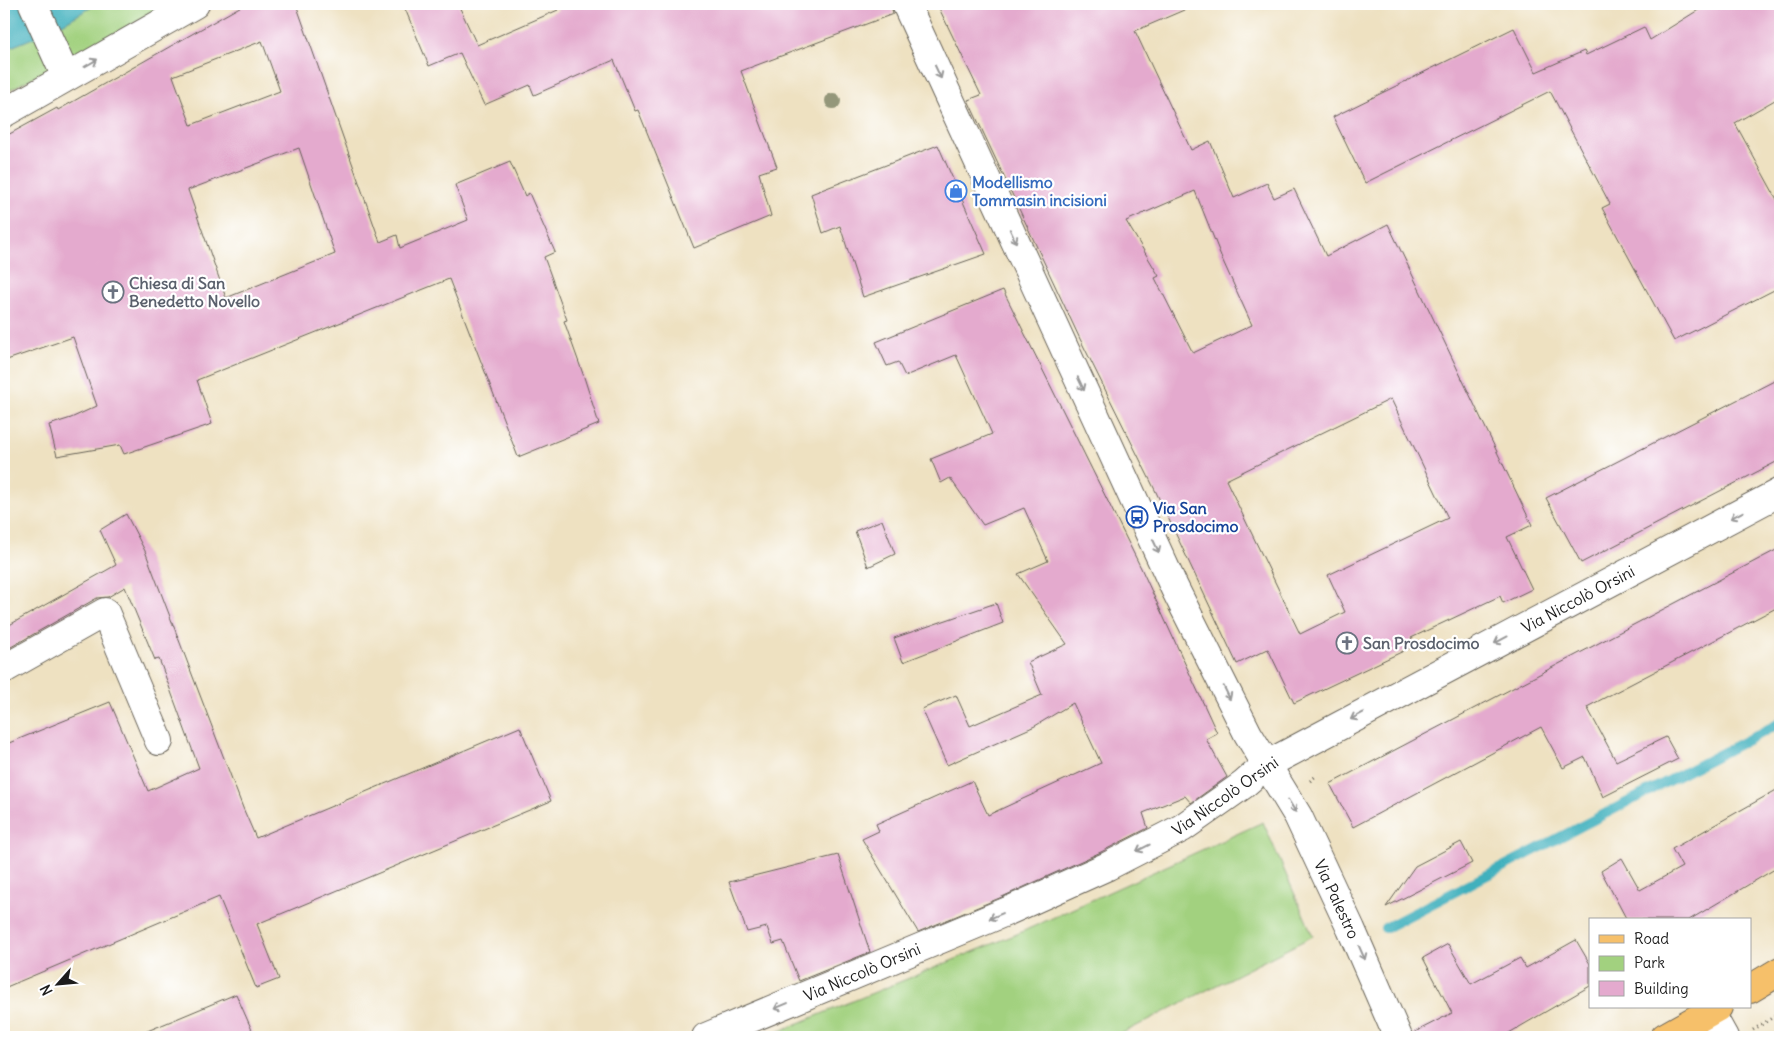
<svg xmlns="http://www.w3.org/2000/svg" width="1784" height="1041" font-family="Delius,sans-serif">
<rect width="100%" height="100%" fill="#fff"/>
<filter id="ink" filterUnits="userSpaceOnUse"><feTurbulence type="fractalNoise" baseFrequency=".02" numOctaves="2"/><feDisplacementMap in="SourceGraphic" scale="10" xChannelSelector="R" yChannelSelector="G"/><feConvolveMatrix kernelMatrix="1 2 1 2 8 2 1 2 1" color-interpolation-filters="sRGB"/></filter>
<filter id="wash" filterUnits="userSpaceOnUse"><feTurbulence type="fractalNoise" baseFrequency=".0096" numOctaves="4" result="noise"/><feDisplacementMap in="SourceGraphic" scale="20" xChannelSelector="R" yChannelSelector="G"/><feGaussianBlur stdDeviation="1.12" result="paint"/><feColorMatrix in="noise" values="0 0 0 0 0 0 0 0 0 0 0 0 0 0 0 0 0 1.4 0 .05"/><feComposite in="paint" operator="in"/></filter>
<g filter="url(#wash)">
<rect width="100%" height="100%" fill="#eee1c1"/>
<!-- green -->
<g fill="#a2d17f" stroke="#5f764e">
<polygon points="4,4 170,4 4,93"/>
<polygon points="1263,822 1313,936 1115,1037 765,1037 1017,934"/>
</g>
<!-- water -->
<polygon fill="#41b0bd" stroke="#2e666c" points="4,4 97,4 50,31 4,50"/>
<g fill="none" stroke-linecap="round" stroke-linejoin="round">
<!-- stream -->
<polyline stroke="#41b0bd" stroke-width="10" points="1385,928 1780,723"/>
</g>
<g id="blocks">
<!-- building -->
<g fill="#e4aace" fill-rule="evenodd">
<path d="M245,4H296L380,242L397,235L400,248L468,220L455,185L510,162L525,196L529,193L555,252L544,257L567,320L564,321L583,374L599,424L518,457L449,279L197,380L212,424L124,454L120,445L57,456L49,425L71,418L97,406L73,337L4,361V137L57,108L58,110ZM262,41L280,91L191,125L173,76ZM299,148L335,254L226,298L188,190Z"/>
<polygon points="403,4 458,4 477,45 558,10 555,4 891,4 893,14 741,71 777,167 759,173 771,216 694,248 638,110 635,111 614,60 534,95 530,85 484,105 460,53 429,66"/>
<path d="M937,4H1198L1135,31L1191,150L1210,141L1234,198L1267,183L1274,198L1294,189L1326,256L1388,224L1532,525L1507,537L1532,589L1503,603L1500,596L1411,638L1414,646L1294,703L1268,649L1237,664L1156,492L1080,339L968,100L981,95ZM1195,191L1223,261L1252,325L1193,353L1155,278L1159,276L1126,221ZM1391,399L1448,518L1328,575L1345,612L1300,634L1226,480Z"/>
<polygon points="1708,4 1780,4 1780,97 1735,123 1780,205 1780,287 1674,341 1602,208 1610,204 1550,91 1365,183 1333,117 1514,28 1536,72 1584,51 1586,55 1644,27 1650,40"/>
<polygon points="938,145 986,254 863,297 840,226 823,233 811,194"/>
<polygon points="1003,290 1141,568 1217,733 1206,739 1227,777 1191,803 1185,796 1143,813 1148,828 1101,852 1002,897 918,932 862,839 879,831 876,824 972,781 988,815 1101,763 1073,703 1035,726 947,765 922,709 956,695 970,726 1042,695 1028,662 1067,644 1018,574 1048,561 1024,508 983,525 950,478 941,483 931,459 992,434 956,355 905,376 898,362 887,366 876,342"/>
<polygon points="1780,378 1780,460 1581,563 1546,498"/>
<polygon points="126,514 145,551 243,808 256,838 520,727 551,801 257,924 279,979 256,988 219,897 4,988 4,745 110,702 148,791 199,768 159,659 155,660 125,587 108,597 97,598 4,651 4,628 116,565 100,530"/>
<polygon points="882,520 895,554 868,567 855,531"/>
<polygon points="1780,548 1780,606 1587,707 1616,761 1666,737 1678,759 1603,797 1585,757 1563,768 1541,727 1353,827 1330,784"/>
<polygon points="996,603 1003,623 903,662 894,638"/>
<polygon points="1780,788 1780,866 1689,920 1627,920 1601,871 1622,858 1640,890 1682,867 1672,849"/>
<polygon points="1461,842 1472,863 1386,907 1415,866"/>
<polygon points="838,855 870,952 799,981 783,941 773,944 767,927 747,932 729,882"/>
<polygon points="1576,940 1590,964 1590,986 1502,1037 1413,1037 1413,1033 1452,1013 1423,958 1448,944 1471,984 1520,958 1526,968"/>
<polygon points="236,994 255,1037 133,1037"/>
</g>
</g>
</g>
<g filter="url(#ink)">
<use href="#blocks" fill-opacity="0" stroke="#666156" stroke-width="1"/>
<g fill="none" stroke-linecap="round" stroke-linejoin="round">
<!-- minor casing -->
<g stroke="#666156" stroke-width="30">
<g id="minor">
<polyline points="33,4 66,77"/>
<polyline points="906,4 1175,589 1248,734 1298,816 1351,929 1398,1037"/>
<polyline points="4,113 195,4"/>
<polyline points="4,669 105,612 159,741"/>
<polyline points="1710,1012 1724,1037"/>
<polyline points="706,1037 1008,911 1108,866 1182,828 1243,785 1266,765 1780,492"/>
</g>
</g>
<!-- major casing -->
<g stroke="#666156" stroke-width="30">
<g id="major">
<polyline points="1750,989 1780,971"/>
<polyline points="1665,1037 1718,1007"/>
</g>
</g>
<!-- path -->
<g stroke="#666156" stroke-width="3" stroke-dasharray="1 4" stroke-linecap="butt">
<polyline points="1310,781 1317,775"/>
<polyline points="1753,1030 1780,1013"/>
</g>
<!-- minor -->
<use href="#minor" stroke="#fff" stroke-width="28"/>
<!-- major -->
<use href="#major" stroke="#f6c06b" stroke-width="28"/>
</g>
<!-- trees -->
<circle fill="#94977a" cx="833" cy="101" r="8"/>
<!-- one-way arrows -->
<defs><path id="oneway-shaft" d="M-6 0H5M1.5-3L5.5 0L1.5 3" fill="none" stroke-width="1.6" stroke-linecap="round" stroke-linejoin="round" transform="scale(1.25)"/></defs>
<g stroke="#999">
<use href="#oneway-shaft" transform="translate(91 63) rotate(-30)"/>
<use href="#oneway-shaft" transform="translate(938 72) rotate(65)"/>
<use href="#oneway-shaft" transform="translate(1013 236) rotate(65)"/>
<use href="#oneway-shaft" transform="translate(1081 384) rotate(65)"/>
<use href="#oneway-shaft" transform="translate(1737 515) rotate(152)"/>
<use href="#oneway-shaft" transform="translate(1156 546) rotate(65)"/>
<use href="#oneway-shaft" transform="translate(1501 640) rotate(152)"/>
<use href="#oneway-shaft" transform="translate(1227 693) rotate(64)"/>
<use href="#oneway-shaft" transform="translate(1357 716) rotate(152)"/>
<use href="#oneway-shaft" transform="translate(1292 806) rotate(58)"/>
<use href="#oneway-shaft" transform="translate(1143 848) rotate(153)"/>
<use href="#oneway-shaft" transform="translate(996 916) rotate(157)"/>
<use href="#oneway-shaft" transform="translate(1362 953) rotate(66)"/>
<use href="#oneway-shaft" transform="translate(781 1006) rotate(157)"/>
</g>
</g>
<!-- icons -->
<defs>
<g id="shop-ring" transform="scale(1.125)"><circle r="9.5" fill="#fff" stroke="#3f7fe0" stroke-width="1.5"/><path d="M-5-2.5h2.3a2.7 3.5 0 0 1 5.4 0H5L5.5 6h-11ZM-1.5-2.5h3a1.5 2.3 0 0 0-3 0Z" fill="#3f7fe0"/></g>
<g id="church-ring" transform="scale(1.125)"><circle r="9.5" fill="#fff" stroke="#6b7280" stroke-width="1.5"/><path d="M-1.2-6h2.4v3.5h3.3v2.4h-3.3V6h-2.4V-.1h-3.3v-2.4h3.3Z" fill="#6b7280"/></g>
<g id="bus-ring" transform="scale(1.125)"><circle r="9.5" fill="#fff" stroke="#1a4fb4" stroke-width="1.5"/><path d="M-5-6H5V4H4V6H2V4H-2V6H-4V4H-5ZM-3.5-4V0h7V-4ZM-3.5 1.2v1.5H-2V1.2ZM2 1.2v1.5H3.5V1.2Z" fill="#1a4fb4"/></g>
</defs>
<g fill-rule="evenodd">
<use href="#shop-ring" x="956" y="191"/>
<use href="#church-ring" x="113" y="292"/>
<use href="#bus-ring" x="1137" y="517"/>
<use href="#church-ring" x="1347" y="643"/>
</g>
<g text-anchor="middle" stroke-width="4.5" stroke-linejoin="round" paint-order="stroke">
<!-- shop labels -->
<g font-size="16" font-weight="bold" fill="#366cbe" stroke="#fff" text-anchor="start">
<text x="972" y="188">Modellismo<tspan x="972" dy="18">Tommasin incisioni</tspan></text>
</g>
<!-- worship labels -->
<g font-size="16" font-weight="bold" fill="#5b616d" stroke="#fff" text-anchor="start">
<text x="129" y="289">Chiesa di San<tspan x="129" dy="18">Benedetto Novello</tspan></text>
<text x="1363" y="649">San Prosdocimo</text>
</g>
<!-- transit labels -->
<g font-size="16" font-weight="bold" fill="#164399" stroke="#fff" text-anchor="start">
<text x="1153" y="514">Via San<tspan x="1153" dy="18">Prosdocimo</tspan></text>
</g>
<!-- street labels -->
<g font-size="16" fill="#1c1c1c" stroke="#fff">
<text transform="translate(1578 599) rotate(-28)" y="6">Via Niccolò Orsini</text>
<text transform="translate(1225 796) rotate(-35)" y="6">Via Niccolò Orsini</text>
<text transform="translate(1337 899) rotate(65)" y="6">Via Palestro</text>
<text transform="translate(862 972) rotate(-23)" y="6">Via Niccolò Orsini</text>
</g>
</g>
<!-- margin -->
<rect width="1784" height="1041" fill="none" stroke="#fff" stroke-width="20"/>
<!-- legend -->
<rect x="1589" y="918" width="162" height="90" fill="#ffffff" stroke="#a4a4a4"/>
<rect x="1599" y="935" width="25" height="8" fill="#f6c06b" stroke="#a4a4a4"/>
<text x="1634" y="944" font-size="15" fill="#1c1c1c">Road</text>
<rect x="1599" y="956" width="25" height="15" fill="#a2d17f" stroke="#a4a4a4"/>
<text x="1634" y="968" font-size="15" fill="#1c1c1c">Park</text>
<rect x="1599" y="981" width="25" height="15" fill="#e4aace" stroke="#a4a4a4"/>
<text x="1634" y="994" font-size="15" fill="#1c1c1c">Building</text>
<!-- north arrow -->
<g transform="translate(58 984) rotate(243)" stroke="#ffffff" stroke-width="4" paint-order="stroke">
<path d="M0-4L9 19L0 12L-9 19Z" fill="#1c1c1c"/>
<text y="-8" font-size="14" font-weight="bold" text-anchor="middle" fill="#1c1c1c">N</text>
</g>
</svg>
